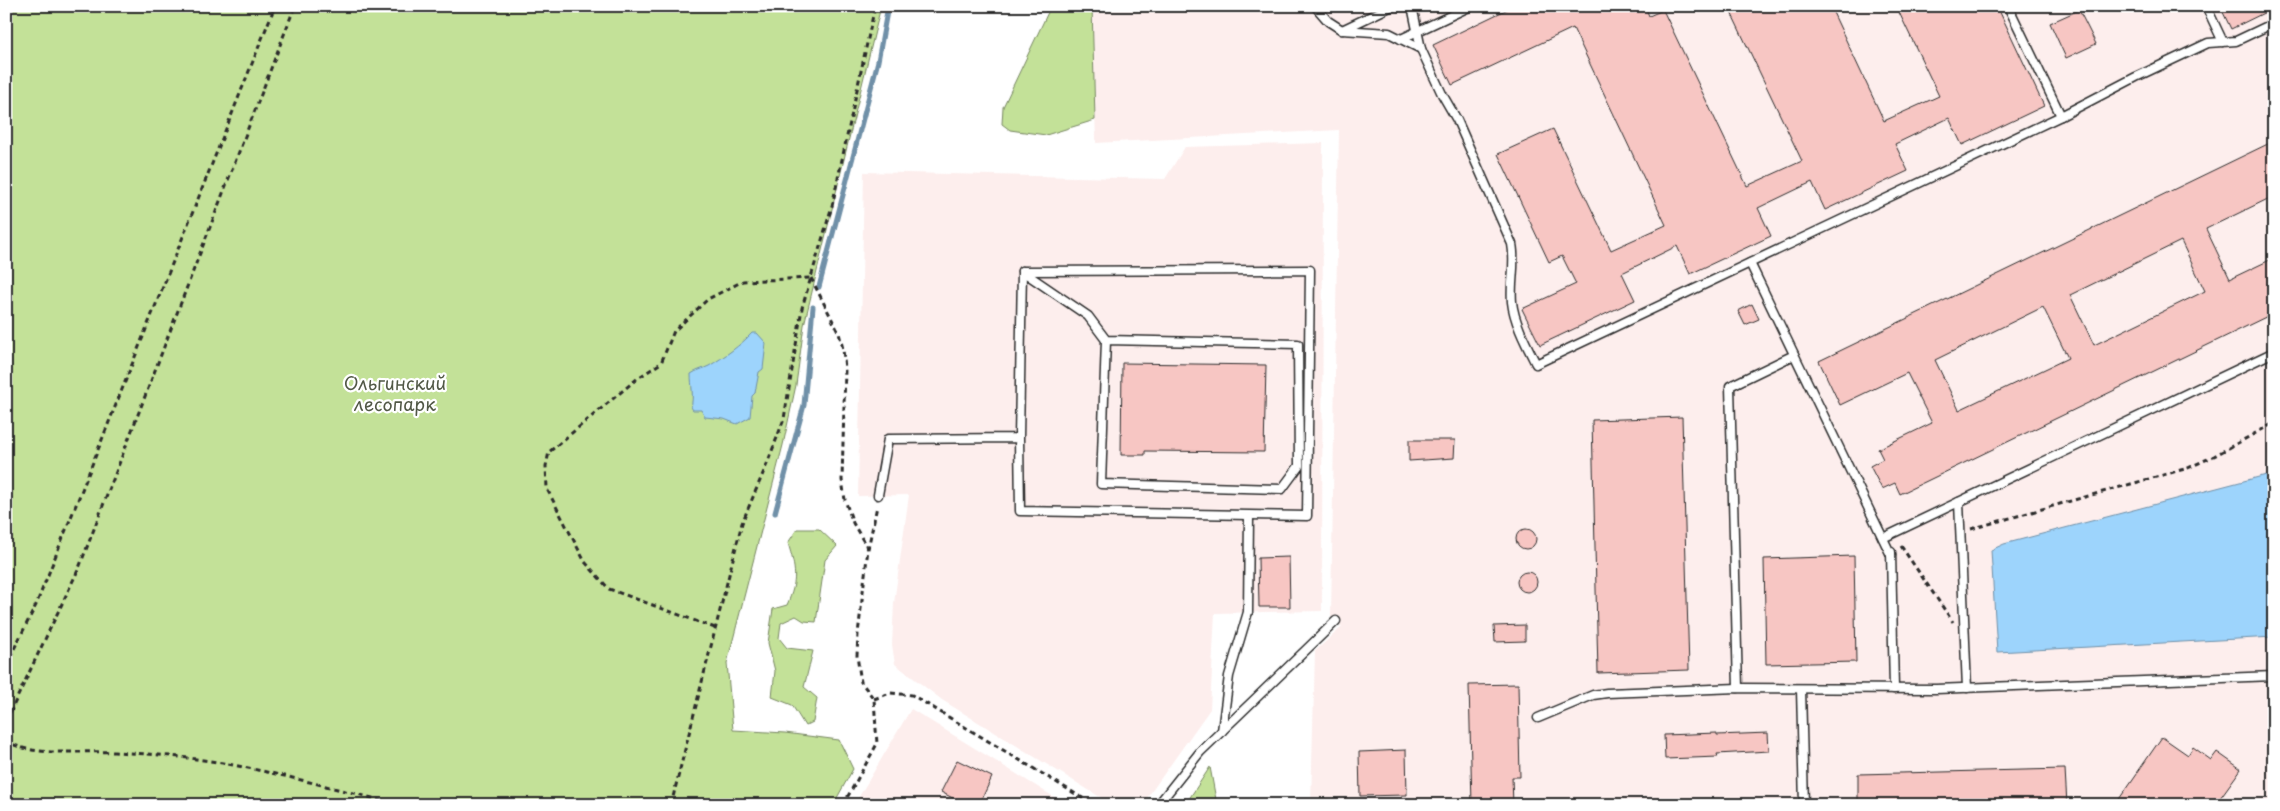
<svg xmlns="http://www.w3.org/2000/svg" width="2280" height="811" font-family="'Playpen Sans',sans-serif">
<rect width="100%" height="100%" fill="#fff"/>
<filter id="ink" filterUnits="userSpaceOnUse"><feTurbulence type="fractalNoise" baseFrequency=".02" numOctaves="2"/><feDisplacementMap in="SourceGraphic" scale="10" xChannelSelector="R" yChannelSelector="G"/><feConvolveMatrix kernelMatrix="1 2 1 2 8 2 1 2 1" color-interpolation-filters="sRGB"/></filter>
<g filter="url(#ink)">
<!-- built -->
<g fill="#fdeeed">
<polygon points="1092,6 2274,6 2274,805 1311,805 1315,651 1342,627 1331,616 1339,130 1096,143"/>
<polygon points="1323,143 1322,611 1215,613 1210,709 1142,805 1113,805 942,700 895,664 892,645 894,603 909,495 858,496 864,172 1165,179 1185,147"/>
<polygon points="911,709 1067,805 854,805"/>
</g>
<!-- green -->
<g fill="#c3e198" stroke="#778662">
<polygon points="6,6 881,6 804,325 796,385 783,445 727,663 733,730 785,733 839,740 853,769 833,805 6,805"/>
<polygon points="1051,6 1092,6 1095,120 1046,135 1010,130 1002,124 1003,107"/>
<path d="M797,529H819L837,546L825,560L816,622L804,621L796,616L781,623L779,638L787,648L813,651L804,687L817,698L813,722L805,726L792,705L772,697L775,671L768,643L773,609L787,605C798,580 796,570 788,543Z"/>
<polygon points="1210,767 1217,805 1185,805"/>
</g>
<!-- water -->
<g fill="#9dd4fc" stroke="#6f90a8">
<path d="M752,333H757L766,343L763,369L759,372L755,393L752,396L750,417L737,424L724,419L705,417L701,410H693L691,407C694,397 691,385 691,374C697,370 703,369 709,366C724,357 741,345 752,333Z"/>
<polygon points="2274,473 2274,637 1997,652 1991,550 2004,544"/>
</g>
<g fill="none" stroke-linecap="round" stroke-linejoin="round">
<!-- stream -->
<g stroke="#6f90a8" stroke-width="5">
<polyline points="819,287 878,61 888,6"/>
<polyline points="775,513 804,405 813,307"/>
</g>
</g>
<!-- building -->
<g fill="#f7c6c3" stroke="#2b2b2b" fill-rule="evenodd">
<polygon points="1514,6 1645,6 1649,16 1663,10 1747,186 1802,161 1728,6 1830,6 1884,121 1939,96 1896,6 1997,6 2044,106 1962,145 1949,118 1895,144 1908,171 1825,210 1812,182 1758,208 1771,236 1690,274 1677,246 1622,273 1635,300 1540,345 1522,309 1576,284 1562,256 1549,262 1498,154 1553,129 1611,250 1666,225 1573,28 1452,85 1433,45"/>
<polygon points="2220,6 2274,6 2274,8 2231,29"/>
<polygon points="2079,10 2096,44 2066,58 2050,23"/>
<path d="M2274,141V196L2206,229L2230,279L2274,258V313L1900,494L1895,483L1882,489L1870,466L1883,459L1878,449L1932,423L1907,373L1840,405L1819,361ZM2181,241L2205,291L2094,345L2070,295ZM2043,307L2068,358L1959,410L1935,360Z"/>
<polygon points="1752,304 1759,319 1745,325 1738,311"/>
<polygon points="1122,363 1266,365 1264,452 1145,451 1145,455 1121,455"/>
<polygon points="1682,417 1689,670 1598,673 1592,420"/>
<polygon points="1409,440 1455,440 1454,458 1409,461"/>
<circle cx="1526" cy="539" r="10"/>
<polygon points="1854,556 1856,662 1766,664 1764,559"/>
<polygon points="1289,557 1290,607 1259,607 1258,558"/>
<circle cx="1527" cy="582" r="10"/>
<polygon points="1525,625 1525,641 1495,642 1494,626"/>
<polygon points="1518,684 1520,777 1512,777 1513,805 1472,805 1469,685"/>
<polygon points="1717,733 1717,735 1768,733 1769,751 1717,754 1718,757 1665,759 1664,735"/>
<polygon points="2162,737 2188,755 2193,747 2211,760 2217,752 2241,769 2215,805 2115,805"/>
<polygon points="1406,750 1407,795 1360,796 1359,752"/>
<polygon points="957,760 992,777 979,805 966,805 941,792"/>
<polygon points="2065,769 2067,805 1858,805 1858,774"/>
</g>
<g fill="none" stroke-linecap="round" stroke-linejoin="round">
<!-- service casing -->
<g stroke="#2b2b2b" stroke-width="11">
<g id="service">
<polyline points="1315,6 1328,21 1342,30 1389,33 1421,49"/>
<path d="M1412,6L1421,49L1442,94L1457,120L1512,244C1516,264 1510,282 1512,302C1514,322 1527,346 1536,364L2061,116L2136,77L2208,43L2236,41L2274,23"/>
<polyline points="2008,6 2061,116"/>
<polyline points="2206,6 2223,42"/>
<polyline points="1342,30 1392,6"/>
<polyline points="1401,39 1471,6"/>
<polyline points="1750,263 1891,555"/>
<polyline points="1022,271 1088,316 1106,340 1101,484 1282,489 1299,466 1298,344 1106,340"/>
<polyline points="878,495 888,439 1019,438 1020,511 1307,516 1310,270 1022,271 1019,438"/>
<polyline points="1959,502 1967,688"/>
<polyline points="1883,538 2274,352"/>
<polyline points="1891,552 1894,689"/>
<polyline points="1738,688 1730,386 1794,355"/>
<polyline points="1801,689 1804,805"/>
<polyline points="1538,718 1593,695 1607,693 1738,688 1936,689 2274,676"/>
<polyline points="1222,731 1229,676 1248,612 1249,516"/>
<polyline points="1158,805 1200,752 1336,621"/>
</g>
</g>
<!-- path -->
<g stroke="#2b2b2b" stroke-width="3" stroke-dasharray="5 4" stroke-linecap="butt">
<polyline points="811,278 839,333 843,349 845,369 842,480 845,500 853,523 868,549"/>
<polyline points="1971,529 2188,468 2214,456 2274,423"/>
<polyline points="1901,546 1953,622"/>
<polyline points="715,628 609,589 585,562 547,489 546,466 549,452 638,378 661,363 674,331 708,299 743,281 810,278"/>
<polyline points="6,665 36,605 275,6"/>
<polyline points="874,699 890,693 912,695 1094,805"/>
<polyline points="6,721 79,568 295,6"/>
<path d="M6,740C29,758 84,750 114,752C152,754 190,757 228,764C285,775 342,790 399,805"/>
<polyline points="671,805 742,523 767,464 784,419 802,308 832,206 875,6"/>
<polyline points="843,805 877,744 874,699 861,682 857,656 858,634 868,549 877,506"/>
</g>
<!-- service -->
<use href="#service" stroke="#fff" stroke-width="8"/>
</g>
</g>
<g text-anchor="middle" stroke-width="4.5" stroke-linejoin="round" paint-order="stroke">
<!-- park labels -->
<g font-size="18" fill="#515846" stroke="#fff">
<text x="395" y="390">Ольгинский<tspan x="395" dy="21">лесопарк</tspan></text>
</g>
</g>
<!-- margin -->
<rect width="2280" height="811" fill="none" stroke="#fff" stroke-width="25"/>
<rect x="12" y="12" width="2255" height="786" fill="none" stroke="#2b2b2b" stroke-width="2" filter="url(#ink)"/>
</svg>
